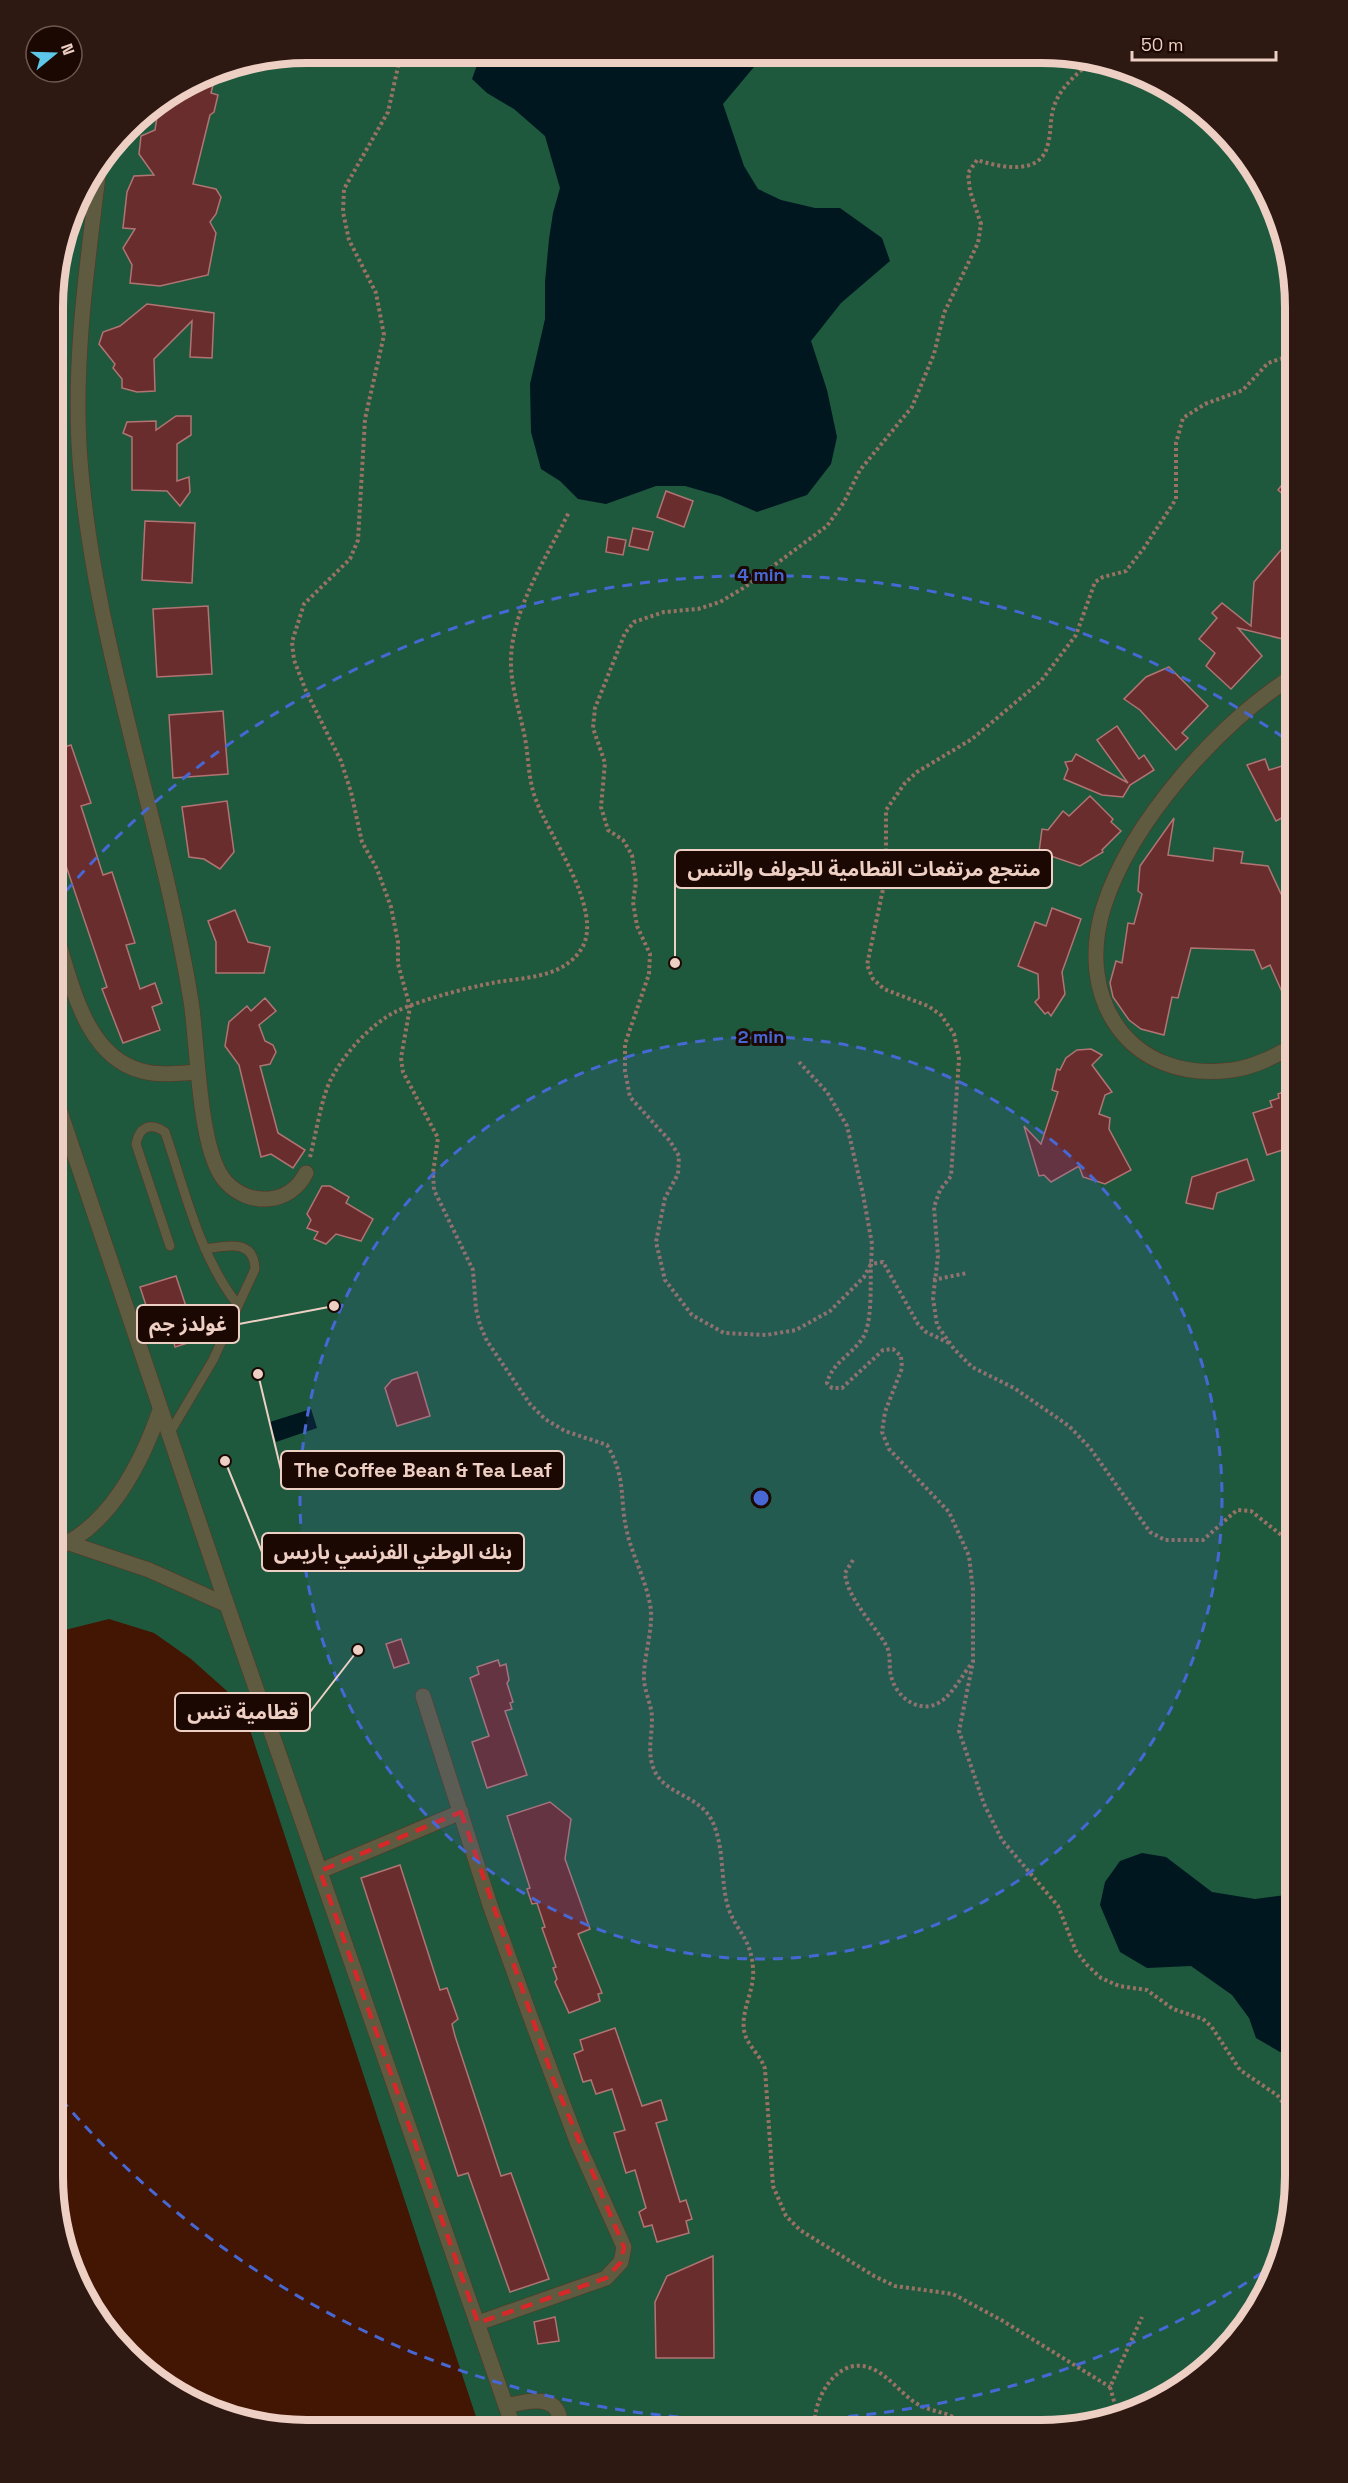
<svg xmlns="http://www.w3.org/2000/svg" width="1348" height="2483" font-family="'Space Grotesk','Noto Sans Arabic',sans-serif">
<rect width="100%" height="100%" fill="#431503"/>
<!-- green -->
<polygon fill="#1e593e" points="307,53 1090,57 1153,79 1208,116 1252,166 1282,225 1295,307 1295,2193 1282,2258 1243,2330 1195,2378 1123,2417 1041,2430 480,2429 250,1730 227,1691 191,1659 154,1633 109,1619 53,1633 55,274 79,194 139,116 210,72"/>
<!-- water -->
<g fill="#00171f">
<polygon points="481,54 764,55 723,104 744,166 758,189 781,200 815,208 840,208 882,238 890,261 841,303 811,341 827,390 837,437 831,464 807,495 757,512 720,496 685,486 656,486 606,504 578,499 560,481 541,469 531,432 530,384 545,319 545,282 549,239 553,213 560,188 545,136 514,109 487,93 472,79"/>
<polygon points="311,1409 317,1428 276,1442 270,1422"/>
<polygon points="1142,1853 1166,1857 1212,1892 1255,1899 1286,1895 1295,1897 1295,2050 1280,2052 1256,2038 1249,2018 1232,1995 1191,1966 1147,1968 1120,1952 1100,1905 1105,1882 1120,1861"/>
</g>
<!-- building -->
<g fill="#692d2e" stroke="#b17473" stroke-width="1.5">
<polygon points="201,78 214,81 211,93 218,95 214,112 210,115 193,184 216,189 221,197 216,214 210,222 216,233 208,275 160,286 130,283 132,265 123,248 135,229 123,228 127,192 134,176 154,175 139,154 141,136 155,130 159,104"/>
<polygon points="147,304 214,313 212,358 190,357 192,321 154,359 155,391 137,392 122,388 122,379 113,368 115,364 99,344 103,332 120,326"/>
<polygon points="176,416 191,416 191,435 177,444 177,481 189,477 190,492 180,506 167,491 132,490 132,437 123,433 127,422 156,421 156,430"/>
<polygon points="1295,468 1295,505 1278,490"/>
<polygon points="666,491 693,501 684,527 657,517"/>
<polygon points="145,521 195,523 192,583 142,580"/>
<polygon points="633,528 653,532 648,550 629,546"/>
<polygon points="608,537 626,540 623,555 606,552"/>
<polygon points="1281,550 1295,564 1295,642 1238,628 1262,656 1231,689 1206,666 1215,653 1199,639 1217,618 1212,613 1222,603 1251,626 1254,582"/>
<polygon points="208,606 212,674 157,677 153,609"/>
<polygon points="1169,667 1208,706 1182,733 1188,738 1176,750 1140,710 1124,699 1146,677"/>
<polygon points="223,711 228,774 173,778 169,715"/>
<polygon points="1117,726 1139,759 1144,755 1154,770 1130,785 1123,797 1102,795 1064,779 1068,769 1065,762 1072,761 1076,754 1128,783 1097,740"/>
<polygon points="71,745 91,803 81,806 103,875 112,872 135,943 126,945 140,989 155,983 162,1003 152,1007 160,1030 123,1043 102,989 107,987 58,842 54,844 54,750"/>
<polygon points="1265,759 1269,770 1282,766 1295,775 1295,811 1276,821 1247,765"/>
<polygon points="1090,796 1113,819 1111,822 1121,831 1102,850 1103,852 1080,866 1039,852 1042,829 1048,830 1063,811 1069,816"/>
<polygon points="227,801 234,852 220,869 204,859 189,857 182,807"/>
<polygon points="1174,818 1168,855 1213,861 1214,848 1243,852 1241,863 1268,866 1295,924 1295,1021 1270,965 1262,969 1254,950 1191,948 1178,998 1172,997 1164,1035 1141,1029 1129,1020 1113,997 1110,983 1116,961 1122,963 1128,923 1134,924 1142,894 1138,891 1140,866"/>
<polygon points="1052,908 1081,919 1062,972 1065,994 1051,1016 1048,1012 1045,1014 1035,1002 1039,998 1038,974 1018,966 1035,922 1046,926"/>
<polygon points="235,910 248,942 270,947 264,973 216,973 216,942 208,921"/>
<polygon points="265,998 276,1011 259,1025 265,1041 273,1045 276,1052 270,1064 260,1066 278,1133 305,1150 293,1168 271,1154 261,1157 239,1065 225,1046 229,1022 247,1006 251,1011"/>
<polygon points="1091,1049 1102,1055 1092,1065 1112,1092 1105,1095 1099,1114 1110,1118 1109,1129 1131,1170 1105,1184 1083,1177 1079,1166 1051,1182 1044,1175 1039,1176 1024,1126 1041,1144 1058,1092 1052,1090 1057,1069 1060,1070 1066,1058 1077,1050"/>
<polygon points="1295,1088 1295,1146 1267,1155 1253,1113 1272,1107 1270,1101 1279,1098 1278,1094"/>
<polygon points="1247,1159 1254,1180 1217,1193 1213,1209 1186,1203 1192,1177"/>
<polygon points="322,1186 330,1186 349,1197 346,1203 373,1219 361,1241 336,1234 326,1244 314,1239 318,1232 307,1228 311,1220 307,1214"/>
<polygon points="176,1276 197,1340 175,1347 172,1335 157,1339 140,1287"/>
<polygon points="417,1372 430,1416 397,1426 385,1388 392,1380"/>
<polygon points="401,1639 409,1663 394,1668 386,1644"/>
<polygon points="498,1660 500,1666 506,1664 509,1680 507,1683 513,1702 510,1703 512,1709 505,1711 527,1775 487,1788 472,1742 489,1736 470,1678 479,1674 477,1667"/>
<polygon points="550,1802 571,1819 565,1859 590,1929 578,1934 602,1993 598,1994 600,2001 569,2013 555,1982 557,1979 553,1968 556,1967 542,1928 545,1927 537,1903 532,1904 527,1889 530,1888 507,1816"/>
<polygon points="400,1865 440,1990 447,1988 458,2019 452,2024 455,2036 501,2176 511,2173 549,2279 510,2292 468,2173 458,2176 361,1878"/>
<polygon points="615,2028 642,2106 661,2100 667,2120 656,2123 680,2202 686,2200 692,2219 686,2221 689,2233 657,2242 652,2225 644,2227 639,2212 646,2208 635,2170 626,2173 614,2133 625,2130 612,2089 596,2094 591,2080 583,2082 574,2054 583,2050 580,2040"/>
<polygon points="713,2256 714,2358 656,2358 655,2302 667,2276"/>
<polygon points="555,2317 559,2341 538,2344 534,2322"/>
</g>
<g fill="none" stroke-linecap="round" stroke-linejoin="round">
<!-- lane casing -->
<g stroke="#5e3322" stroke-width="10">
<g id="lane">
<path d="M170,1246L136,1144C139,1127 150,1122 165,1132C185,1190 199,1256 238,1305"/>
<path d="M169,1434L213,1360L255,1269C254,1238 226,1246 205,1249"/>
</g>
</g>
<!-- street casing -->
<g stroke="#5e3322" stroke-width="16">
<g id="street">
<path d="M99,168C88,260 74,353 79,445C90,631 161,816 191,1001C198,1044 198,1152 226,1182C249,1207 290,1205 306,1173"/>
<path d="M54,929C71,978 83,1056 142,1071C160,1076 180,1073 198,1072"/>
<path d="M1295,1045C1275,1056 1255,1067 1232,1070C1130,1084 1074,999 1104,906C1131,822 1220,721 1295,675"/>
<polyline points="54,1094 227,1605 514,2429"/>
<polyline points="69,1543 149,1570 227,1605"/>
<path d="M53,1549C109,1529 142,1462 160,1410"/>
<polyline points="423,1696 491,1908 529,2013 578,2144 624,2247 621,2262 606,2278 478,2323"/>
<polyline points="320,1871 461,1812"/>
<path d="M506,2406C529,2400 563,2392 560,2429"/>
</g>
</g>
<!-- path -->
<g stroke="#997264" stroke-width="4" stroke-dasharray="3 3" stroke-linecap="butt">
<path d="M401,53L388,112L344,189L343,212L349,240L376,293L384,335L365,419L358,540L350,559L304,604L292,642L294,660L306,691L341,761L351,792L362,842L377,869L391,907L398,942V964L410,1007L401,1058L403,1072L438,1138L433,1173L434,1190L473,1270L476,1309L480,1325L487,1341L530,1404L545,1419L565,1431L607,1445C627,1479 619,1498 627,1532C633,1558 648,1584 651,1611C652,1632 645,1653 644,1674C643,1690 652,1704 652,1719C652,1735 648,1748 652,1764C661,1797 701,1792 714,1825C725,1853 720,1883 729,1910C738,1933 751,1939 753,1968C755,1990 741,2009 744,2030C746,2045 761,2055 765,2069L773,2186L786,2216L800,2230L874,2276L895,2286L953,2294L1003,2321L1110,2387"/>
<polyline points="54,495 67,494"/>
<path d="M799,1062L827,1092L847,1126L863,1194L872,1244L871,1264L864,1277L830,1311L796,1330L766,1335L724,1333L692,1315L665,1280L656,1242L665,1198L678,1174L679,1156L670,1141L630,1097L625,1071V1044L649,974L650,954L637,926L633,902L636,883L632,855L623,840L608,830L601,807L605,763L593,728L595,708L625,633L634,622L664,612L698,609L720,602L745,587L827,526L844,502L860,470L912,407L934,354L944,313L978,243L981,224L970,191L968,173L977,160C999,167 1041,177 1048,144C1052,128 1049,115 1057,99C1064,84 1082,69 1095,59"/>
<path d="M310,1157C316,1134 321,1099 331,1079C343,1056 364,1032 385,1018C405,1003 467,988 492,983C523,977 563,979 582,948C604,910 549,836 536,800C528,779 529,760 525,738C520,712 510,685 511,658C513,607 547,557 569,512"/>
<polyline points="933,1280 967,1273"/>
<path d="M949,1343L926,1332L918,1324L883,1262L871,1264C870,1283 873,1324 862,1339C851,1355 832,1363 827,1383L832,1388H842L883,1350L893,1349L901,1356L902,1368L885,1412L882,1432L889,1449L949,1512L969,1556L973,1590V1662L959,1731L984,1804L1002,1840L1058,1906L1076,1951L1087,1965L1101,1978L1119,1986L1147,1990L1173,2009L1203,2019L1211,2026L1240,2070L1277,2095L1293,2115L1295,2126"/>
<polyline points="1295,1546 1251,1511 1237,1510 1203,1540 1165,1540 1150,1532 1090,1448 1069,1426 1014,1388 972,1367 954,1349 937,1325 933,1298 938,1256 934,1207 940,1190 951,1176 959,1058 954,1034 941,1015 928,1006 884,989 873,979 867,965 886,875 886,810 905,783 917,772 972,739 1041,681 1076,635 1095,582 1103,577 1126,571 1144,548 1176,499 1176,443 1183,418 1205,404 1243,390 1268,363 1295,354"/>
<path d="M853,1560L845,1573C847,1598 873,1623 886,1645C892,1656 888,1664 891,1676C896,1697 919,1715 940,1702C952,1695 963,1674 972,1663"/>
<polyline points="1122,2417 1117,2412 1110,2387 1142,2317"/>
<path d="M815,2430C811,2399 839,2351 875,2370C892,2379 902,2395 919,2405C936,2414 956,2411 967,2430"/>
</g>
<!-- lane -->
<use href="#lane" stroke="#5e5b41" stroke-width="9"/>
<!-- street -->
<use href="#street" stroke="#5e5b41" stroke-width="15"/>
</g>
<!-- marked area -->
<path fill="none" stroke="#d62828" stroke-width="4.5" stroke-dasharray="12 8" stroke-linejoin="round" d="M461,1812L554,2081L624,2247L621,2262L606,2278L478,2323L320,1871Z"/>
<!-- distance rings -->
<circle cx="761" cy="1498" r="461" fill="#4768d4" fill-opacity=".12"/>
<g fill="none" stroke="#4768d4" stroke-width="3" stroke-dasharray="10 8">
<circle cx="761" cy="1498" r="461"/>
<path d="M1277 2263A923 923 0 0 1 54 2091M54 905A923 923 0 0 1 1290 742"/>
</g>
<!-- crop -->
<path d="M0 0H1348V2483H0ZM307 63H1041A244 244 0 0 1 1285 307V2176A244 244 0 0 1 1041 2420H307A244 244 0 0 1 63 2176V307A244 244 0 0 1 307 63Z" fill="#2d1812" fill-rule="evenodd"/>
<path fill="none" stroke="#eecfc4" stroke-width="8" d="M307 63H1041A244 244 0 0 1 1285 307V2176A244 244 0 0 1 1041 2420H307A244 244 0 0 1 63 2176V307A244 244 0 0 1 307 63Z"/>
<circle cx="761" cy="1498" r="9" fill="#4768d4" stroke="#1c0803" stroke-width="3"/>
<g font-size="18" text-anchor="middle" font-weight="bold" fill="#4768d4" stroke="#1c0803" stroke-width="6" stroke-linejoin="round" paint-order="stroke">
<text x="761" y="581">4 min</text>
<text x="761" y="1043">2 min</text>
</g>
<!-- callouts -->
<path fill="none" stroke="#eecfc4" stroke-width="2" d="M675 963L675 869M334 1306L239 1324M258 1374L281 1470M225 1461L262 1552M358 1650L310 1712"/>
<g fill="#eecfc4" stroke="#1c0803" stroke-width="2">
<circle cx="675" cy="963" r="6"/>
<circle cx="334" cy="1306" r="6"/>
<circle cx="258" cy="1374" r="6"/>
<circle cx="225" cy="1461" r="6"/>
<circle cx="358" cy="1650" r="6"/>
</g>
<g fill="#1c0803" stroke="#eecfc4" stroke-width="2">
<rect x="675" y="850" width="377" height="38" rx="6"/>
<rect x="137" y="1305" width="102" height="38" rx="6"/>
<rect x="281" y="1451" width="283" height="38" rx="6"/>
<rect x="262" y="1533" width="262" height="38" rx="6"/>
<rect x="175" y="1693" width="135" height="38" rx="6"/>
</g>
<g font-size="20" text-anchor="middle" font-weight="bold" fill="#eecfc4">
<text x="864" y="876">منتجع مرتفعات القطامية للجولف والتنس</text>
<text x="188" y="1331">غولدز جم</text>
<text x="423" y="1477">The Coffee Bean &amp; Tea Leaf</text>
<text x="393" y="1559">بنك الوطني الفرنسي باريس</text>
<text x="243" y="1719">قطامية تنس</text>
</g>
<!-- north arrow -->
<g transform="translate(54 54) rotate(71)"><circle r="28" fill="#1c0803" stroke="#705850" stroke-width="1.5"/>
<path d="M0-4.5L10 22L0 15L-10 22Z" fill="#5cc7e8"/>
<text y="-9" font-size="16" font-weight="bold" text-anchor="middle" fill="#eecfc4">N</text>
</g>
<!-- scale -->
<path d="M1132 51v9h144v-9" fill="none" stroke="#eecfc4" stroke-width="3"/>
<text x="1141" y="51" font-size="18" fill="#eecfc4" stroke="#1c0803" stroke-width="4.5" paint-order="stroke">50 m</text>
</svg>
